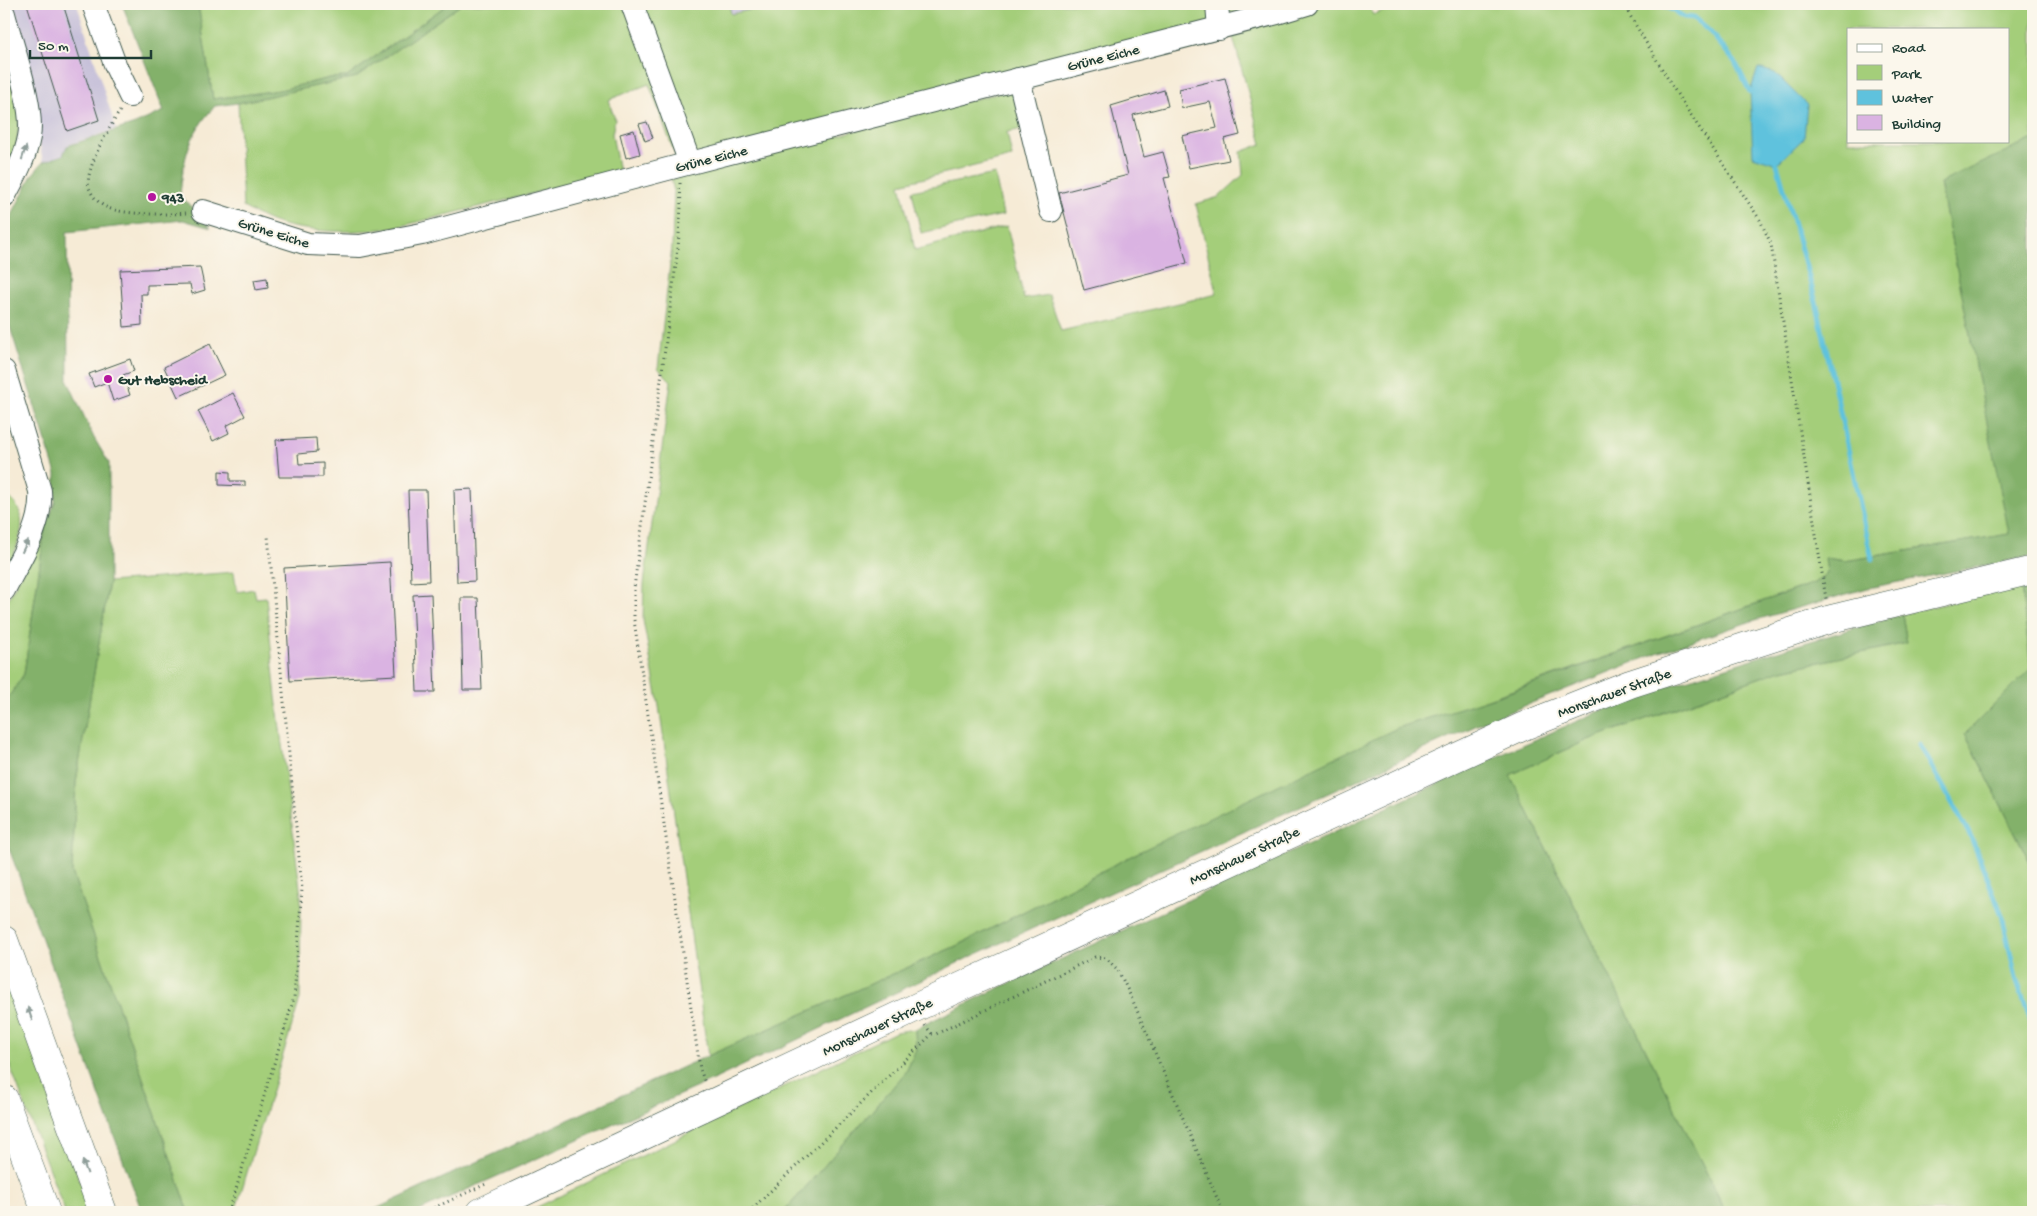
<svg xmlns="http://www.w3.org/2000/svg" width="2037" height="1216" font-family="'Gochi Hand',sans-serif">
<rect width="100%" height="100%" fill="#fbf7ec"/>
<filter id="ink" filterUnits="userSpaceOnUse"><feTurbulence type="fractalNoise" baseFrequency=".02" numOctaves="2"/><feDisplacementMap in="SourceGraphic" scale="10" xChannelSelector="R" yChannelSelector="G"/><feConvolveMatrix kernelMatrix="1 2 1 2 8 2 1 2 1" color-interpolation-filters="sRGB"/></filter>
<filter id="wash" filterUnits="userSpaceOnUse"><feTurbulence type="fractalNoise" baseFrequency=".0096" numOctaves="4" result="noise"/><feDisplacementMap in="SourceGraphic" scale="20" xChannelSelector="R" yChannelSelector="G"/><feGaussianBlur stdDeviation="1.12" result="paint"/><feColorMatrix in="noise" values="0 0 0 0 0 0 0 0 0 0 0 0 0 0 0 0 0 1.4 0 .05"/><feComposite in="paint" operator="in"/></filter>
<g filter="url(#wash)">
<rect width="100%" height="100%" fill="#f6ebd6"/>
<!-- industrial -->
<g fill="#c6c0d9">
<polygon points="6,4 77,4 116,129 68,145 63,155 43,162 34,114"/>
<polygon points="729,4 778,4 731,14"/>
</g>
<!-- green -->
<g fill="#a4ce7a" stroke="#628657" fill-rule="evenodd">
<polygon points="198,4 448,4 347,77 330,78 280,90 213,99"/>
<path d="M462,4H729L731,14L778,4H1210L1212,23L677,160L649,84L608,100L615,119L612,134L619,172L397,227C360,233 305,234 271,221C261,217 252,212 243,207L238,103L357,77Z"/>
<polygon points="1223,4 1259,4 1259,11 1225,13"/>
<path d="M1324,4H1368L1373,15L1399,4H2033V139L1940,184L2010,534L1845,561L1826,558L1827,573L1814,583L1468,706L1139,852L963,943L708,1056L659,706L643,620L644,584L671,381L658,368L672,247L674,191L671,179L1014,89L1024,129L1007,132L1012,157L900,184L915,250L1007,226L1024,299L1049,295L1061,331L1217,294L1196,204L1219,197L1243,175L1241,152L1262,144L1232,33L1299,14ZM1848,29H2008V141H1848Z"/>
<polygon points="4,53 20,116 16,150 4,174"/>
<polygon points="995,174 1003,215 921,233 912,191"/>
<path d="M4,493C31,513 21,534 12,560L5,556L4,553Z"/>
<polygon points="45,529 24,674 4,704 4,607"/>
<polygon points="234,572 237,592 254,589 256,598 266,597 276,697 301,896 300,999 235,1212 189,1212 72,872 76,782 109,582"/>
<polygon points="2021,586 2031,668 1965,734 2033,868 2033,1212 1726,1212 1510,775 1588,740 1778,671 1907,643 1902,614"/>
<polygon points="4,969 91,1212 65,1212 4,1050"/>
<polygon points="915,1029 916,1049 906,1072 784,1212 527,1212 896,1032"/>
</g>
<!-- forest -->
<g fill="#83b16a" stroke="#51774f">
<path d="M122,4H198L213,99L280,90L330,78L347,77L448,4H462L357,77L238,103L215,106C188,135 184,157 180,195L211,228L183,220L67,232L68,381L94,438L109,463V582L76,782L72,872L189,1212H142L4,835V704L24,674L45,529L55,502L56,474L4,308V230L32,175L43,162L63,155L67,146L135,124L164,111Z"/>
<polygon points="2033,139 2033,556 1868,588 1752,621 1657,653 1484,722 968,958 713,1080 417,1212 369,1212 687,1065 963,943 1139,852 1397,728 1501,695 1814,583 1827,573 1825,558 1845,561 2009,534 1940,183"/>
<polygon points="2033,584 2033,868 1965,734 2031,668 2021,586"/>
<polygon points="1902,614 1907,643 1778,671 1588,740 1510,775 1726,1212 784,1212 906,1072 916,1050 915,1029 986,994 1500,755 1632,697 1784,649"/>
</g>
<!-- water -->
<polygon fill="#5fc2dd" stroke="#3f8088" points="1758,68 1775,73 1807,105 1804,138 1777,164 1753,156 1750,92"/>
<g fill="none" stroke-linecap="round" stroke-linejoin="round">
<!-- stream -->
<g stroke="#5fc2dd" stroke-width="5">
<polyline points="1662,4 1684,17 1694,18 1710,32 1735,62 1750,92"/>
<polyline points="1777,164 1817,306 1872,559"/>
<polyline points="1920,745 1971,837 2002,915 2016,978 2033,1027"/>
</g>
</g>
<g id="blocks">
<!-- building -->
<g fill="#dab3e2">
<polygon points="27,4 63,4 99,120 67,131"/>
<polygon points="1225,78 1240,135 1224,139 1229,160 1189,168 1182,136 1217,128 1210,102 1182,108 1179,89"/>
<polygon points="1164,90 1168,106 1133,115 1144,157 1163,152 1170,177 1164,178 1187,263 1084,290 1059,193 1128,175 1111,106"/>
<polygon points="647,122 653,138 645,141 639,124"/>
<polygon points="634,130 640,154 626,158 620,134"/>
<polygon points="200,267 205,290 192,294 190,284 147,285 147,294 141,294 142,325 124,327 120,270"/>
<polygon points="267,278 268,288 256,290 254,280"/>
<polygon points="210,344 225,375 178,397 164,367"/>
<polygon points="130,359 134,371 123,375 130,395 113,401 107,382 94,387 89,374"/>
<polygon points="233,393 245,416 226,426 229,433 213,441 198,411"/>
<polygon points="316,438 317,452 298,454 299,464 323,463 323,477 279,477 276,440"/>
<polygon points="219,471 230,472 230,481 245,481 245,486 219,485"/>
<polygon points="472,489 475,581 457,582 454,490"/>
<polygon points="408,490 426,490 429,581 411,582"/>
<polygon points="390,562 396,675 290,681 284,568"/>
<polygon points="431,594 435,692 417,692 413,595"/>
<polygon points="461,598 478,598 482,690 463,690"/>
</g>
</g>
</g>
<g filter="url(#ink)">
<use href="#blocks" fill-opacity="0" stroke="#3f574c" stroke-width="1"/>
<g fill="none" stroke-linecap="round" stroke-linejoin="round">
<!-- minor casing -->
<g stroke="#3f574c" stroke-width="24">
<g id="minor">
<polyline points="93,4 116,67 130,96"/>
<polyline points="632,4 690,163"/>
<polyline points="1217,4 1219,29"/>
<path d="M4,14C12,46 35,108 29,137C25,159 14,178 4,197"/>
<polyline points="1019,79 1051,211"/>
<polyline points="203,211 308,244 360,246 422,234 675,167 1277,13 1307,4"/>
<path d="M4,371L40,491C43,526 19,560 4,590"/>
</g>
</g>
<!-- major casing -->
<g stroke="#3f574c" stroke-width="29">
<polyline id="major" points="481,1212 917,1007 1524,726 1630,684 1831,619 2033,570"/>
</g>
<!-- highway casing -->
<g stroke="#3f574c" stroke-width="29">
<g id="highway">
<polyline points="4,940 103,1212"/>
<polyline points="4,1099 46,1212"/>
</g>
</g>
<!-- path -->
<g stroke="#3f574c" stroke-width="3" stroke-dasharray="1 4" stroke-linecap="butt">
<polyline points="1623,4 1677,94 1760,220 1771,244 1826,599"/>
<path d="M120,111C110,126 84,170 89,187C91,195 99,204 106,207C121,215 169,215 186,213"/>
<polyline points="680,183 681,207 678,248 634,588 634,620 700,1069 705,1083"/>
<polyline points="925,1025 932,1034"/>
<polyline points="229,1212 294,998 302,889 268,536"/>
<polyline points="425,1212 486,1184"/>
<polyline points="749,1212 932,1034 936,1034 1095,957 1106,958 1118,970 1133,1001 1223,1212"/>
</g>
<!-- minor -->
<use href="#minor" stroke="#fff" stroke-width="22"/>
<!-- major -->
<use href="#major" stroke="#fff" stroke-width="28"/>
<!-- highway -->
<use href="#highway" stroke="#fff" stroke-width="28"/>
</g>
<!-- one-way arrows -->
<defs><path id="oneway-solid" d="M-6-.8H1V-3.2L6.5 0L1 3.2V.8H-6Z" transform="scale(1.25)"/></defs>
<g fill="#8f9e9a">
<use href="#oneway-solid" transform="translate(24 153) rotate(-72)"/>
<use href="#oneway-solid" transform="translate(25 546) rotate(-64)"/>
<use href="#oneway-solid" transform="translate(30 1014) rotate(-109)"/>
<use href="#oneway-solid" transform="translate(85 1167) rotate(-110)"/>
</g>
</g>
<!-- markers -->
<g fill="#b5179e" stroke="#fbf7ec" stroke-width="2">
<circle cx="152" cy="197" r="5"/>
<circle cx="108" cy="379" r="5"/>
</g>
<g text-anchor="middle" stroke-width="4" stroke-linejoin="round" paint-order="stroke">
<!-- street labels -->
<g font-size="15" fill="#1f3d34" stroke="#fbf7ec">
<text transform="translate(1103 57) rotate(-14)" y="5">Grüne Eiche</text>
<text transform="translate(711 158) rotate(-14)" y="5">Grüne Eiche</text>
<text transform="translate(274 232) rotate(17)" y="5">Grüne Eiche</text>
<text transform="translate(1614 692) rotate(-20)" y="5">Monschauer Straße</text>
<text transform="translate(1244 855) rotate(-25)" y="5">Monschauer Straße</text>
<text transform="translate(877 1026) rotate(-25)" y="5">Monschauer Straße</text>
</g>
<!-- poi labels -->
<g font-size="15" font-weight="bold" fill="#1f3d34" stroke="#fbf7ec" text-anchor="start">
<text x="162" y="202">943</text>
<text x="118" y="384">Gut Hebscheid</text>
</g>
</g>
<!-- margin -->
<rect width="2037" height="1216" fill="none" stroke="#fbf7ec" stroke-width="20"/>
<!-- legend -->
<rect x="1847" y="28" width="162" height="115" fill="#fbf7ec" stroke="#a3ada2"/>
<rect x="1857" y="44" width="25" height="8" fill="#ffffff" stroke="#a3ada2"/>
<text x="1892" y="52" font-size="15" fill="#1f3d34">Road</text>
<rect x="1857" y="65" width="25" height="15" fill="#a4ce7a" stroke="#a3ada2"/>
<text x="1892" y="78" font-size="15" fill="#1f3d34">Park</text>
<rect x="1857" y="90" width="25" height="15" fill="#5fc2dd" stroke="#a3ada2"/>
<text x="1892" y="102" font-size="15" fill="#1f3d34">Water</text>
<rect x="1857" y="115" width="25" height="15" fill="#dab3e2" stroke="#a3ada2"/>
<text x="1892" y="128" font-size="15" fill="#1f3d34">Building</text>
<!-- scale -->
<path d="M30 50v8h121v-8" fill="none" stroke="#1f3d34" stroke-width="2.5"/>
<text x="38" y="50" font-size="15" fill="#1f3d34" stroke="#fbf7ec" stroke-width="4" paint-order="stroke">50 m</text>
</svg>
